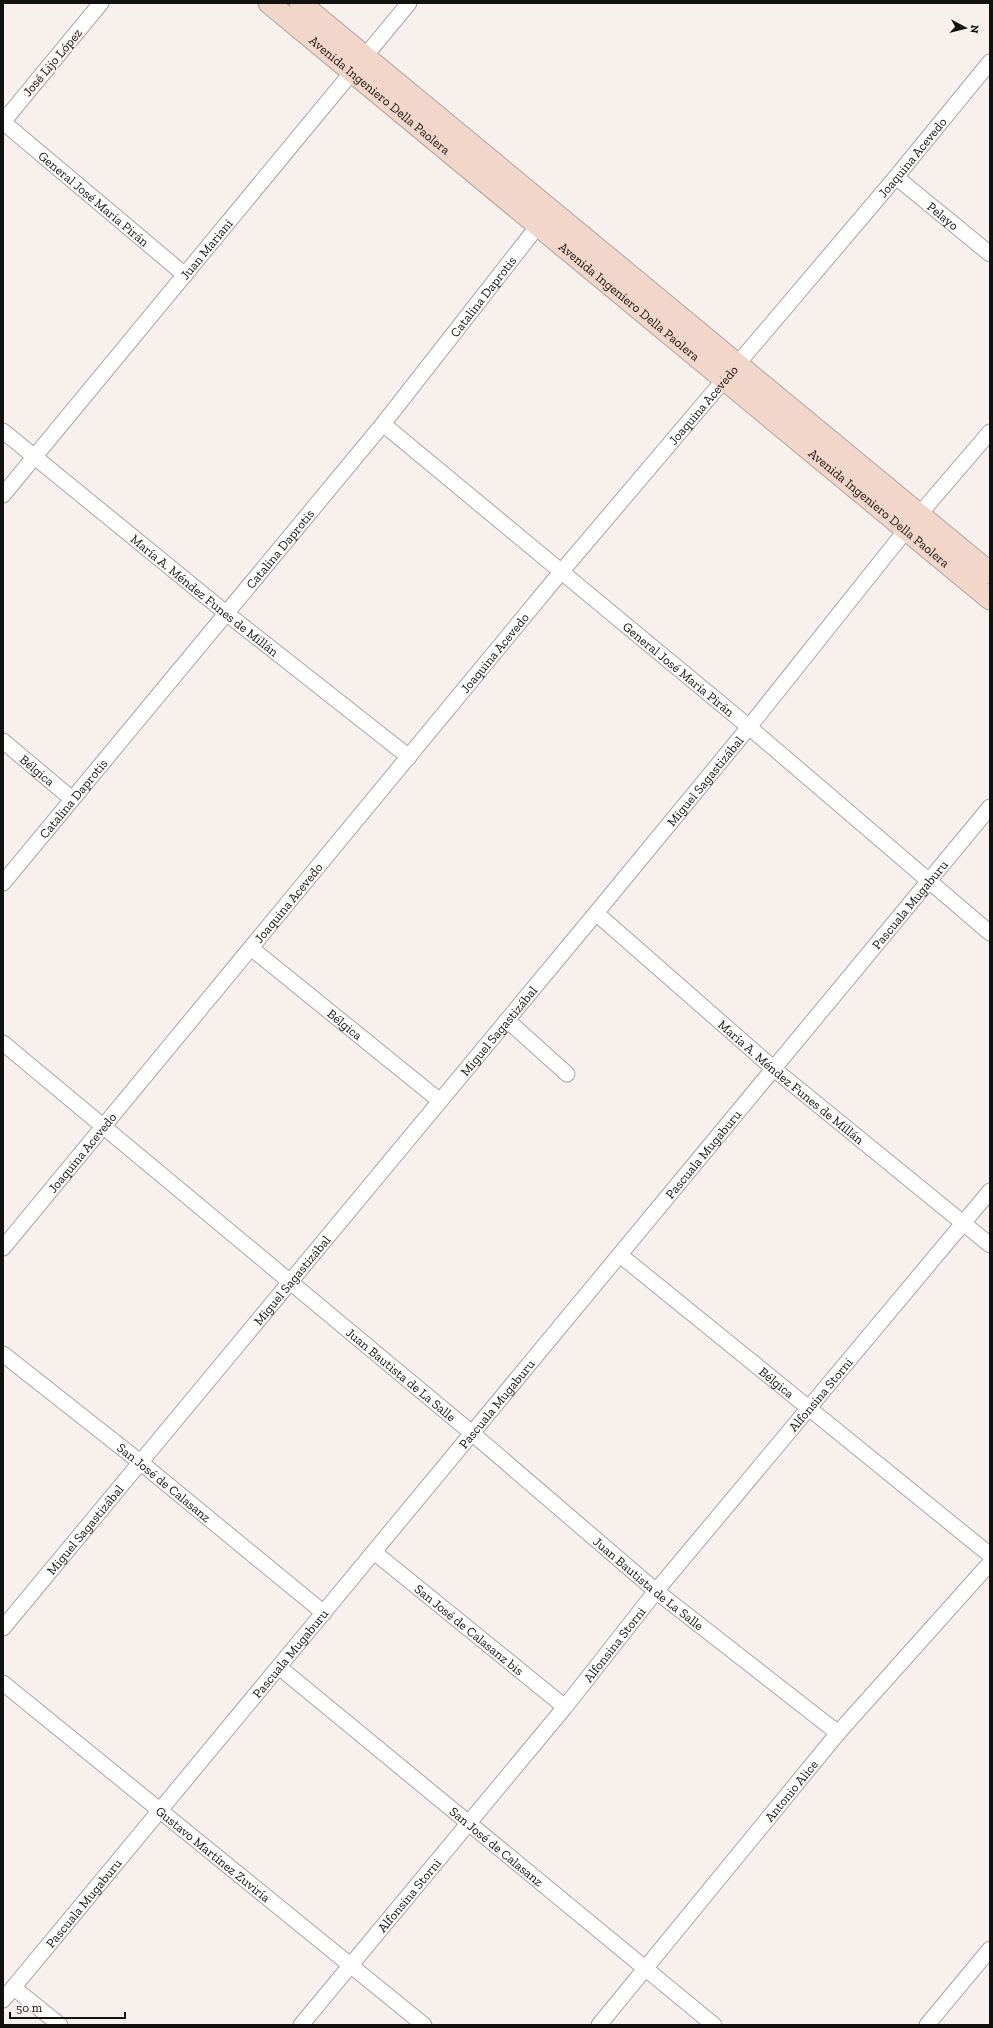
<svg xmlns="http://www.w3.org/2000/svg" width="993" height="2028" font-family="'Zilla Slab',serif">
<rect width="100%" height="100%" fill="#f8f0ed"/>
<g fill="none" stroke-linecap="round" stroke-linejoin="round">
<!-- minor casing -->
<g stroke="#aba4a2" stroke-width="17">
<g id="minor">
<path id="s1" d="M101,3L3,122L185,275"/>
<path id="s2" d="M896,177L990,254"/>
<path id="s3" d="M383,424L749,727L990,933"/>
<path id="s4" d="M3,431L226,613L409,757"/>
<path id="s5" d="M3,495L409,3"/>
<path id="s6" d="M3,741L72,799"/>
<path id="s7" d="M3,883L383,424L544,218"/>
<path id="s8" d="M596,913L774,1069L990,1245"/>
<path id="s9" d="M251,948L440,1101"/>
<polyline points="507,1020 567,1074"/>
<path id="s10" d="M3,1043L473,1434L656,1591L838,1733"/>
<path id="s11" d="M3,1248L556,578L896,177L990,62"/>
<path id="s12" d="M620,1255L990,1555"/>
<path id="s13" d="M3,1354L140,1462L324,1613"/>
<path id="s14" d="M374,1552L565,1707"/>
<path id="s15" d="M3,1628L596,913L749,727L906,530L990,432"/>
<path id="s16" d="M279,1667L714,2025"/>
<path id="s17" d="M3,1683L424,2025"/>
<polyline points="14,1988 60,2025"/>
<path id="s18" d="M3,2000L990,807"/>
<path id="s19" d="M301,2025L565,1707L656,1591L990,1191"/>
<path id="s20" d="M599,2025L838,1733L990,1563"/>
<polyline points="927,2025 990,1949"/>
</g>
</g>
<!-- secondary casing -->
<g stroke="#aba4a2" stroke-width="23">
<g id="secondary">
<path id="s21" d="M269,3L990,599"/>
<polyline points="300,3 990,573"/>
</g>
</g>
<!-- minor -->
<use href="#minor" stroke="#fff" stroke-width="15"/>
<!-- secondary -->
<use href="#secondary" stroke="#f2d6ca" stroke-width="21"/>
</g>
<g text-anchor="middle" stroke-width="3" stroke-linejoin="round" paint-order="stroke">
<!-- street labels -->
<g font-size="13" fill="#131110" stroke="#f8f0ed">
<text transform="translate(52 62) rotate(-50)" y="5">José Lijo López</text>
<text dy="5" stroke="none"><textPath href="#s21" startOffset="144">Avenida Ingeniero Della Paolera</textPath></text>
<text dy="5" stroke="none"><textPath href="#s11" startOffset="1420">Joaquina Acevedo</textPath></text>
<text dy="5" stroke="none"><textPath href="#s1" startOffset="273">General José María Pirán</textPath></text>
<text dy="5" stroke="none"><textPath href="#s2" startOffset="61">Pelayo</textPath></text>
<text dy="5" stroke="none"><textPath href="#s5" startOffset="319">Juan Mariani</textPath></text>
<text dy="5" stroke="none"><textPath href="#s7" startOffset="758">Catalina Daprotis</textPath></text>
<text dy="5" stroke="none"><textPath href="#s21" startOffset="468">Avenida Ingeniero Della Paolera</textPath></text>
<text dy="5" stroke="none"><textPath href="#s11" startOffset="1096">Joaquina Acevedo</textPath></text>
<text dy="5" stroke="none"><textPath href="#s21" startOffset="792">Avenida Ingeniero Della Paolera</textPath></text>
<text dy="5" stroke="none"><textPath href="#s7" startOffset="434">Catalina Daprotis</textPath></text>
<text dy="5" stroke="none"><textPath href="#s4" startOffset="260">María A. Méndez Funes de Millán</textPath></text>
<text dy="5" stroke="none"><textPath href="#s11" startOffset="772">Joaquina Acevedo</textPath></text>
<text dy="5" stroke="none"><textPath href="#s3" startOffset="384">General José María Pirán</textPath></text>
<text dy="5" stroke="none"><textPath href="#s6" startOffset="45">Bélgica</textPath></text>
<text dy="5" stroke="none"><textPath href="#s15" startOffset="1100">Miguel Sagastizábal</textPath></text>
<text dy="5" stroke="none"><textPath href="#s7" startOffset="110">Catalina Daprotis</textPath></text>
<text dy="5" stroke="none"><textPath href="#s11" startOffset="448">Joaquina Acevedo</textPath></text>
<text dy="5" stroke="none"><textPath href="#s18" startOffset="1422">Pascuala Mugaburu</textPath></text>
<text dy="5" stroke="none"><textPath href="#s9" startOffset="121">Bélgica</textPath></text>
<text dy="5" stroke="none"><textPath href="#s15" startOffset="776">Miguel Sagastizábal</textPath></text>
<text dy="5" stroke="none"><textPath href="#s8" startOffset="258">María A. Méndez Funes de Millán</textPath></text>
<text dy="5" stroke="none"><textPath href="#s11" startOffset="124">Joaquina Acevedo</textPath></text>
<text dy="5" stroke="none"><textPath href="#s18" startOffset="1098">Pascuala Mugaburu</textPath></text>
<text dy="5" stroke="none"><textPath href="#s15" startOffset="452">Miguel Sagastizábal</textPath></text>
<text dy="5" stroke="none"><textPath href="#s10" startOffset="518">Juan Bautista de La Salle</textPath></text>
<text dy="5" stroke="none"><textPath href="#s12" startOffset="202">Bélgica</textPath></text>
<text dy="5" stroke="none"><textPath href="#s19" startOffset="817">Alfonsina Storni</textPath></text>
<text dy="5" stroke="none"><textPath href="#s18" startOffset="774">Pascuala Mugaburu</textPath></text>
<text dy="5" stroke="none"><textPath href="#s13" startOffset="206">San José de Calasanz</textPath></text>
<text dy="5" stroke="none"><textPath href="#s15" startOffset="128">Miguel Sagastizábal</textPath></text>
<text dy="5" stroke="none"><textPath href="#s10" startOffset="842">Juan Bautista de La Salle</textPath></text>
<text dy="5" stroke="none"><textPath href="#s14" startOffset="123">San José de Calasanz bis</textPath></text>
<text dy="5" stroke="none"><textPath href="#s19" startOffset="493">Alfonsina Storni</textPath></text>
<text dy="5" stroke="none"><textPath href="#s18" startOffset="450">Pascuala Mugaburu</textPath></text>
<text dy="5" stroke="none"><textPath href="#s20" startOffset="303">Antonio Alice</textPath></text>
<text dy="5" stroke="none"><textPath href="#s16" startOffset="282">San José de Calasanz</textPath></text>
<text dy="5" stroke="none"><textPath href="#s17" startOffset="271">Gustavo Martínez Zuviría</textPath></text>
<text dy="5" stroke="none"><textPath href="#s19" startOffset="169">Alfonsina Storni</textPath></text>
<text dy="5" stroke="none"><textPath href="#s18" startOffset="126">Pascuala Mugaburu</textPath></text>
</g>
</g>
<!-- border -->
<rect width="993" height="2028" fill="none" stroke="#131110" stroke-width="8"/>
<!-- north arrow -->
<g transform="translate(965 28) rotate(97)" stroke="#f8f0ed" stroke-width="3" paint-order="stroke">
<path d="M0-3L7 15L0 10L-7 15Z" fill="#131110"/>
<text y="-6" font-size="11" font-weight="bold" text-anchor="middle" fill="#131110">N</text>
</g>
<!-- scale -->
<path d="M10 2012v6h115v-6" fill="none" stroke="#131110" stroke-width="2"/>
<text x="16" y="2012" font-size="12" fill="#131110" stroke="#f8f0ed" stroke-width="3" paint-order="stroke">50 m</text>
</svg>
